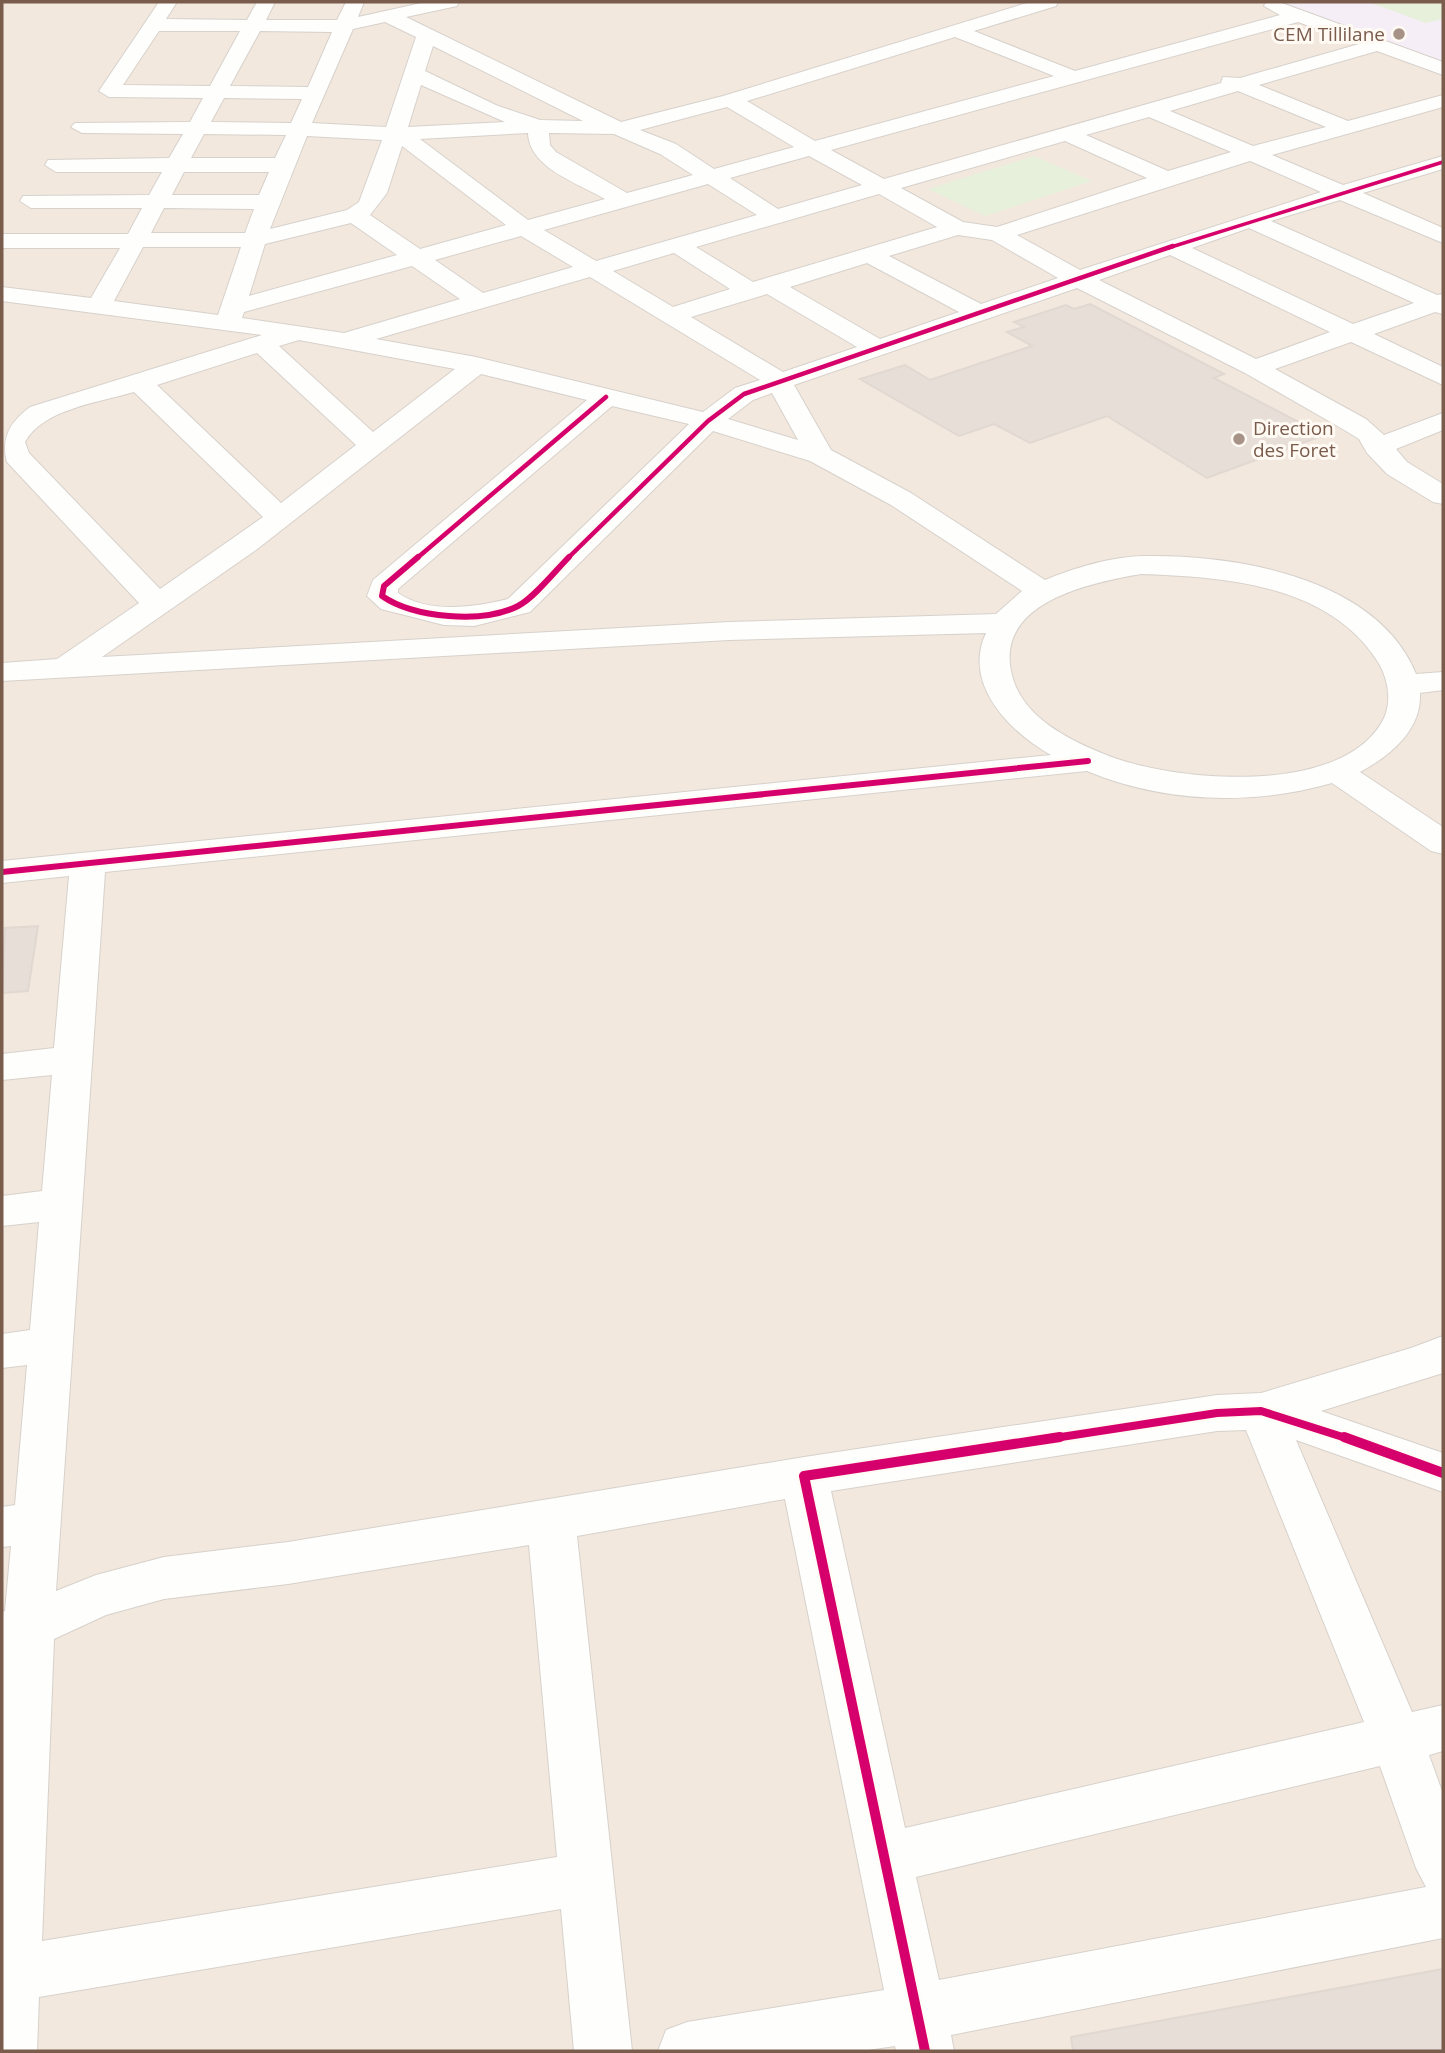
<svg xmlns="http://www.w3.org/2000/svg" width="1445" height="2053" font-family="'Open Sans',sans-serif">
<rect width="100%" height="100%" fill="#f9f5f0"/>
<!-- residential -->
<rect fill="#f2e8de" x="2" y="2" width="1441" height="2049"/>
<!-- education -->
<polygon fill="#f6eef6" points="1266,2 1443,2 1443,67"/>
<!-- green -->
<g fill="#e7f0db">
<polygon points="1368,2 1443,2 1443,19 1426,23"/>
<polygon points="1034,156 1092,181 985,216 928,189"/>
</g>
<!-- building -->
<g fill="#e6ded7" stroke="#e2d8d2" stroke-width="2">
<polygon points="1090,304 1224,374 1214,378 1324,435 1207,478 1107,416 1030,443 994,424 959,436 860,379 905,365 930,380 1032,346 1007,332 1024,327 1014,322 1066,305 1074,309"/>
<polygon points="38,926 28,991 2,993 5,928"/>
<polygon points="1443,1969 1443,2051 1073,2051 1071,2037"/>
</g>
<g fill="none" stroke-linecap="round" stroke-linejoin="round">
<!-- street casing -->
<g stroke="#d7d1cb" stroke-width="2">
<path id="street" d="M159,2H177L166,19L247,20L257,2H275L266,20H337L346,2H364L358,17L426,2H459L457,6L406,17L621,122L723,96L1030,2H1058L1056,6L974,31L1075,71L1280,15L1264,6L1266,2H1279L1443,62V75L1377,51L1259,85L1348,121L1443,95V107L1272,155L1343,185L1443,156V169L1363,193L1443,228V243L1340,200L1271,221L1437,295L1443,294V314L1435,312L1374,334L1443,367V385L1351,342L1275,369L1366,419L1384,435L1443,413V430L1396,449L1407,462L1443,484V504L1433,502L1387,474L1367,453L1359,439L1346,431L1245,373L1077,288L794,385L831,450L911,493L1045,580C1074,568 1111,557 1143,556C1236,554 1377,578 1416,674L1443,672V690L1420,693C1422,730 1390,756 1360,772L1443,827V854L1431,851L1332,783C1252,806 1164,803 1087,771L105,872L56,1591L96,1575L164,1557L288,1542L804,1457L1217,1395L1261,1393L1411,1348L1443,1336V1373L1321,1411L1443,1453V1492L1296,1440L1412,1712L1443,1705V1751L1429,1755L1443,1794V1938L951,2035L954,2051H896L895,2046L861,2051H658L666,2030L687,2022L884,1990L785,1499L577,1536L632,2051H574L561,1909L39,1997L37,2051H2V1612L5,1611L11,1546L2,1547V1507L15,1505L27,1365L2,1368V1334L30,1330L39,1222L2,1226V1196L42,1191L52,1075L2,1080V1054L54,1048L69,876L2,883V861L1051,755C1010,732 962,684 986,633L729,640L2,681V663L57,659L139,603L7,462C0,438 11,421 30,407L262,335L2,301V287L91,298L120,248H3L2,234H128L142,208H31L20,201L23,196L149,195L162,172H56L45,165L48,160L169,158L183,134L82,133L71,127L75,123L190,122L203,98L109,97L99,91ZM385,22L416,37L386,127L312,123L353,29ZM1298,22L1359,44L1240,78L1223,77L1221,83L884,179L831,150ZM159,31H240L210,86L123,85ZM260,31L332,32L308,87L230,86ZM955,37L1054,76L815,141L747,101ZM433,46L583,121L540,120L498,106L425,71ZM421,85L505,122L408,127ZM1238,91L1326,127L1253,146L1170,111ZM224,98L302,99L291,123L211,122ZM727,107L794,147L714,169L676,144L640,130ZM1149,117L1231,152L1168,171L1086,135ZM528,133C529,168 578,183 605,199L528,220L420,139ZM549,133L614,134L660,154L693,175L627,193L556,152L550,145ZM204,134L286,135L275,158H191ZM307,136L382,140L359,202L347,210L270,229ZM1065,141L1147,178L997,227L963,222L901,188ZM402,146L506,225L420,249L370,215L387,193ZM809,156L862,185L778,209L730,178ZM1250,161L1321,192L1080,270L1017,235ZM184,172H269L259,195H172ZM708,184L757,215L596,261L544,230ZM879,194L937,227L753,282L696,247ZM164,208L254,209L245,233H151ZM351,223L397,255L249,296L265,244ZM1249,228L1414,303L1353,324L1192,248ZM958,235L992,240L1058,278L981,304L889,256ZM521,236L573,267L483,293L435,260ZM143,247H241L218,315L114,301ZM674,253L730,289L673,307L613,271ZM1170,255L1330,332L1256,359L1099,280ZM867,263L959,312L880,339L790,287ZM412,266L460,299L344,333L242,318L244,312ZM590,277L760,380L735,388L703,412L476,357L376,339ZM767,294L857,347L783,372L691,317ZM299,340L455,369L373,432L279,346ZM257,353L356,445L281,503L157,385ZM481,374L587,400L373,580L367,596L381,609L444,625L474,626L530,612L713,431L810,461L891,505L1022,591L996,614L729,622L102,657L256,550ZM134,392L263,517L160,589L29,453L25,442C43,409 100,402 134,392ZM772,393L798,440L728,419L753,400ZM612,406L689,424L508,599C476,607 428,614 398,593V589ZM1141,574C1225,577 1329,584 1378,662C1388,678 1392,701 1384,718C1345,798 1171,782 1104,754C1069,740 1025,718 1013,679C990,603 1089,583 1141,574ZM1246,1430L1364,1722L905,1828L831,1491L1217,1431ZM529,1545L557,1857L42,1941L54,1639L106,1615L164,1599L288,1584ZM1380,1766L1416,1868L1426,1887L939,1980L916,1877Z"/>
</g>
<!-- street -->
<use href="#street" fill="#fefefd" fill-rule="evenodd"/>
<!-- cycleway-far4 casing -->
<g stroke="#fffaf3" stroke-width="6">
<polyline id="cycleway-far4" points="1168,248 1443,162"/>
</g>
<!-- cycleway-far3 casing -->
<g stroke="#fffaf3" stroke-width="7">
<g id="cycleway-far3">
<polyline points="416,559 606,397"/>
<polyline points="567,559 708,421 744,394 1173,246"/>
</g>
</g>
<!-- cycleway-far2 casing -->
<g stroke="#fffaf3" stroke-width="10">
<g id="cycleway-far2">
<path d="M418,557L384,586L382,596C414,618 483,624 518,606C534,598 556,570 569,557"/>
<polyline points="2,872 1088,761"/>
</g>
</g>
<!-- cycleway-far1 casing -->
<g stroke="#fffaf3" stroke-width="12">
<polyline id="cycleway-far1" points="1048,1439 1217,1413 1261,1411 1349,1439"/>
</g>
<!-- cycleway casing -->
<g stroke="#fffaf3" stroke-width="14">
<g id="cycleway">
<polyline points="1344,1437 1443,1473"/>
<polyline points="925,2051 804,1476 1060,1437"/>
</g>
</g>
<!-- cycleway-far4 -->
<use href="#cycleway-far4" stroke="#d6006c" stroke-width="3.5"/>
<!-- cycleway-far3 -->
<use href="#cycleway-far3" stroke="#d6006c" stroke-width="4.5"/>
<!-- cycleway-far2 -->
<use href="#cycleway-far2" stroke="#d6006c" stroke-width="6"/>
<!-- cycleway-far1 -->
<use href="#cycleway-far1" stroke="#d6006c" stroke-width="8"/>
<!-- cycleway -->
<use href="#cycleway" stroke="#d6006c" stroke-width="10"/>
</g>
<!-- markers -->
<g fill="#a69286" stroke="#fffaf3" stroke-width="2.5">
<circle cx="1399" cy="34" r="7"/>
<circle cx="1239" cy="439" r="7"/>
</g>
<g text-anchor="middle" stroke-width="6" stroke-linejoin="round" paint-order="stroke">
<!-- far-poi labels -->
<g font-size="19" fill="#7a5c4d" stroke="#fffaf3" text-anchor="end">
<text x="1385" y="41">CEM Tillilane</text>
<text x="1253" y="435" text-anchor="start">Direction<tspan x="1253" dy="22">des Foret</tspan></text>
</g>
</g>
<!-- border -->
<rect width="1445" height="2053" fill="none" stroke="#7a5c4d" stroke-width="7"/>
</svg>
